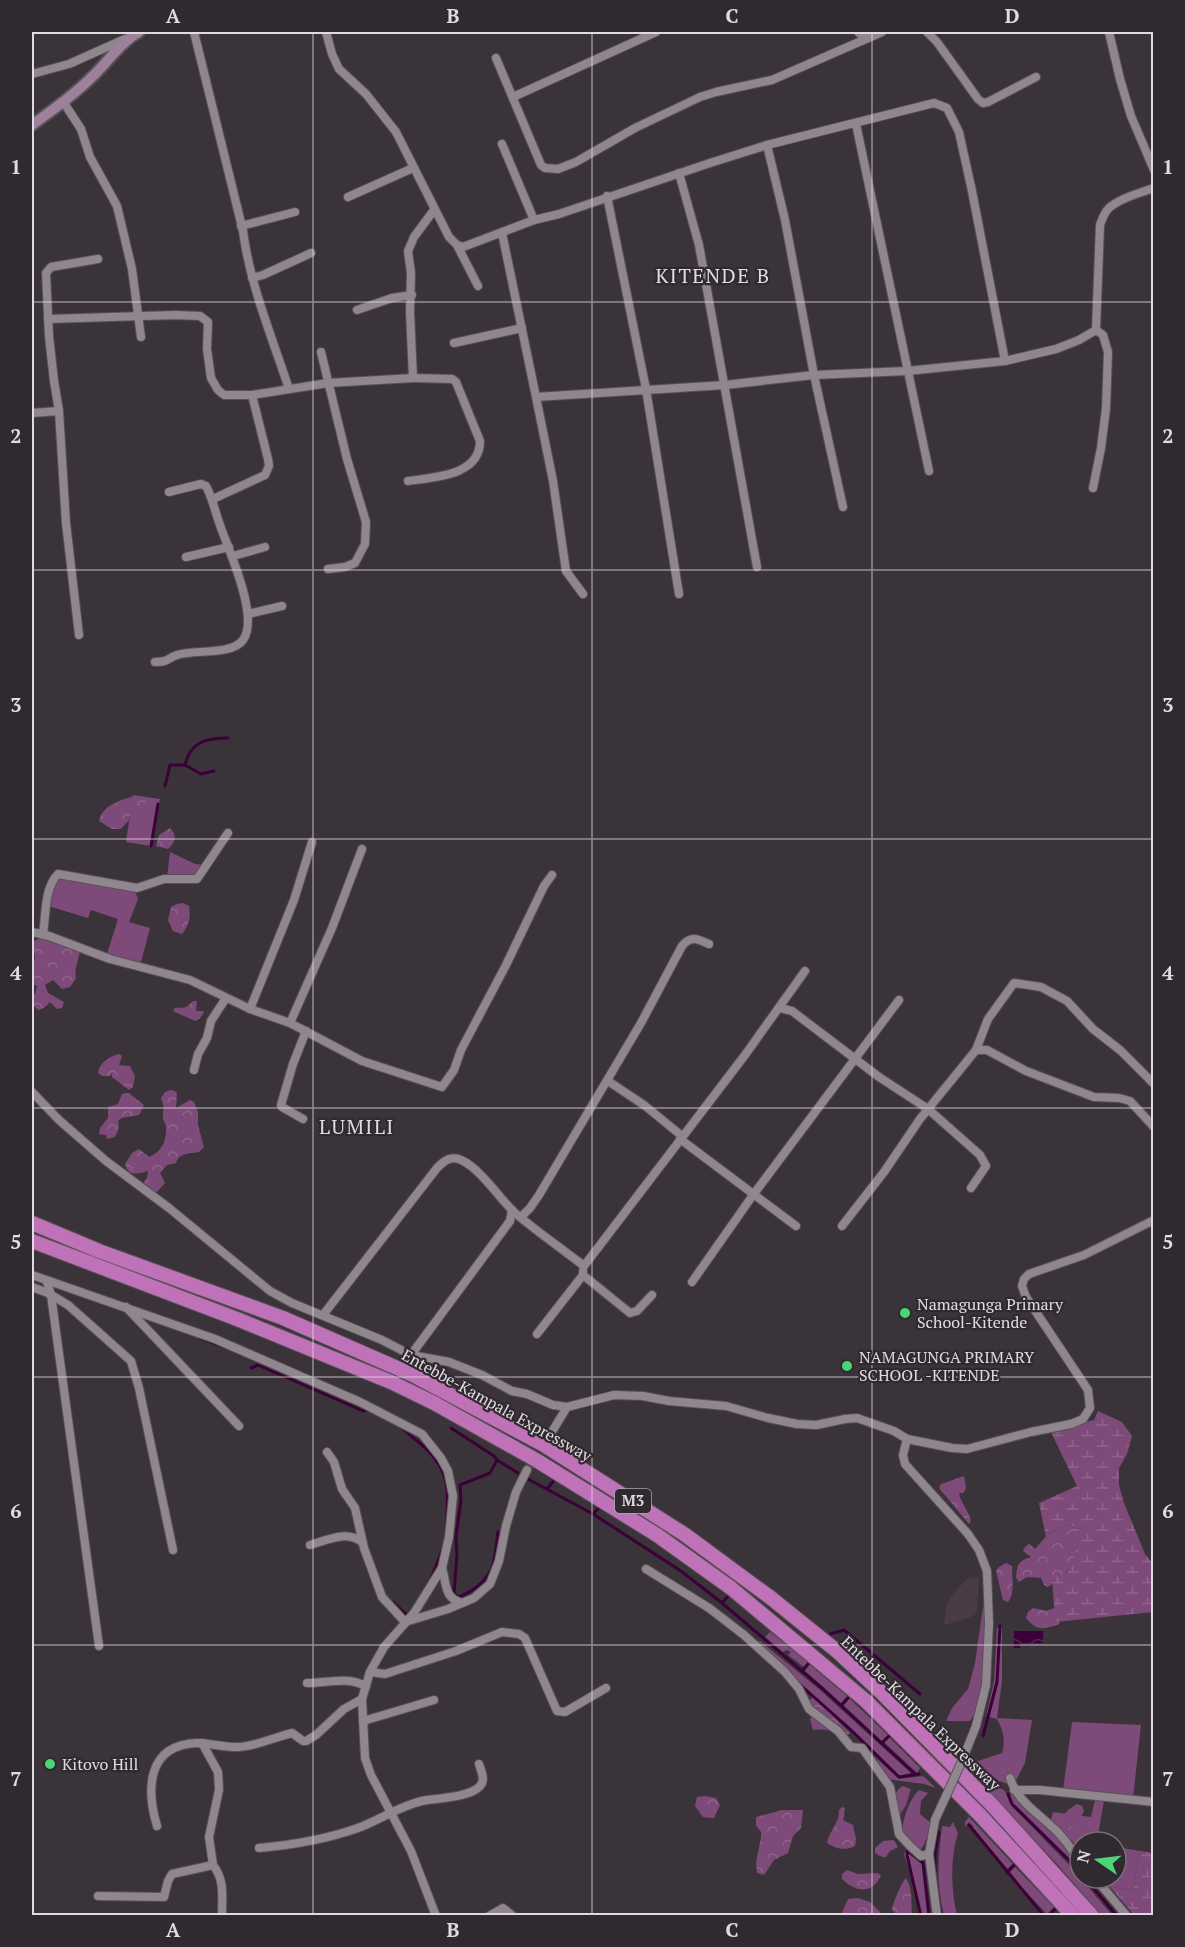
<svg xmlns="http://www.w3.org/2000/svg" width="1185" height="1947" font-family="'PT Serif',serif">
<defs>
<pattern id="forest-crowns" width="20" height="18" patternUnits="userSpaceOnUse" patternTransform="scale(1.5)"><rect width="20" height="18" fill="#7e4a79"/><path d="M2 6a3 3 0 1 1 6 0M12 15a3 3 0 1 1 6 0" fill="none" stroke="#90648c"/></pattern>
<pattern id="wetland-marsh" width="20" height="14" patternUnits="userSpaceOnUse" patternTransform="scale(1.5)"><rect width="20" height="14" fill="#7e4a79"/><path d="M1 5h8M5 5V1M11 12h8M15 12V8" fill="none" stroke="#90648c"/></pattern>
<pattern id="water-waves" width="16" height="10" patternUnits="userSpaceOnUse" patternTransform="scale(1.5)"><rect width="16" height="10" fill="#3b0038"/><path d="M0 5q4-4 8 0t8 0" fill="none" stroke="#572554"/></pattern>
</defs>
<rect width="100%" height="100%" fill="#3b333a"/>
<!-- built -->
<polygon fill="#493c47" points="979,1577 977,1610 975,1615 968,1618 944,1625 946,1607 951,1596 967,1579"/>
<!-- green -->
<g fill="#7e4a79">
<polygon points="133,795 160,799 151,846 126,842"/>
<polygon points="170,852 195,864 205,865 199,875 167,877"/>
<polygon points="58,876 135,891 138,899 129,922 150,928 140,966 107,954 118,919 91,910 88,918 48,906 50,892"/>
<polygon points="983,1607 985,1609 984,1674 978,1709 970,1721 946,1721 952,1708 968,1689 975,1663"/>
<path d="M1002,1627V1681L997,1718L1032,1720L1025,1763L1013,1786L999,1781L975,1762L1002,1753C1006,1740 1003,1730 997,1719L986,1716L994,1681L997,1628Z"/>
<polygon points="770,1632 809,1661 804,1667 788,1655 791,1652 787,1650 783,1652 765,1637"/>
<polygon points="760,1641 819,1689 911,1773 899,1776 797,1680 795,1681 755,1643"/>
<polygon points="809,1664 847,1696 841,1703 805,1671"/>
<polygon points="849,1698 888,1735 882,1741 843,1705"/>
<polygon points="1072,1722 1141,1725 1133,1798 1063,1791"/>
<polygon points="889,1737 920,1768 917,1773 884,1742"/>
<polygon points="864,1747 899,1779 923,1776 936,1788 924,1784 886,1779"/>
<polygon points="995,1785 1005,1791 1011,1805 1073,1869 1112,1915 1101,1915 1057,1864 986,1789"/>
<path d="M903,1786L911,1789L906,1805L900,1815H898C895,1803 891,1792 903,1786Z"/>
<path d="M919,1790L928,1793L921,1801L920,1814L932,1824L924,1845L920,1850L913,1846L902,1832C903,1818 909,1800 919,1790Z"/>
<polygon points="1010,1794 1014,1795 1035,1818 1080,1858 1080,1871 1013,1804"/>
<polygon points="1095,1800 1104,1800 1097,1842 1080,1842 1080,1851 1073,1842 1050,1824 1053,1812 1091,1817"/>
<polygon points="969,1817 1013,1864 1007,1869 973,1828 973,1826 969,1822 965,1827 965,1822"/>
<path d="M953,1822L958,1833C950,1858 951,1890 957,1915H944C936,1880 938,1862 942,1826L950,1827Z"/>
<polygon points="894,1840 898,1847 890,1851 886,1857 882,1857 875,1853 875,1848 883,1841"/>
<polygon points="1116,1847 1140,1851 1133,1891 1109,1886 1103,1878 1116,1878"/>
<polygon points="906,1852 922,1864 930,1915 920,1915 911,1876 904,1854"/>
<polygon points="1015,1867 1054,1907 1047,1914 1008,1873"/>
</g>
<!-- forest -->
<g fill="url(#forest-crowns)">
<path d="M135,796L145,800L147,804L144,810L132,808L129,820L121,829H112L99,821C102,805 121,800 135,796Z"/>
<path d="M170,828C178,836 175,842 168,849L156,846L159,835Z"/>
<path d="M183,903L189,906C191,918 189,925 182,934L173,931L168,920L171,907L177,904Z"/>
<path d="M48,938L80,950C79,959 74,969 76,978L70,987L62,989L53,980L45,985L48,993L64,1002L62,1008L57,1009L50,1002L44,1008L38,1010L32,1004V995L35,994L37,986L32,984V963L34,962L35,957L32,942L38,939Z"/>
<path d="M193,1001H197L196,1011H203L204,1013L199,1019L195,1021L173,1011L175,1008C185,1007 184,1010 193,1001Z"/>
<path d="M119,1054L122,1056L119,1065L130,1066L135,1076L133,1087L129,1090L112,1077V1074L110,1076H102L98,1073C99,1063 110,1056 119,1054Z"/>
<path d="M171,1090L177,1092L176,1108L190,1100L194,1102L198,1112V1125L204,1147L199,1152C190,1154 179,1152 176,1163L167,1165L160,1173L165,1183L154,1195L140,1187L147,1178L148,1171C138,1174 128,1177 125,1164L132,1153L139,1149L149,1157C162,1152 167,1140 166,1126C165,1123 163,1120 163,1117C163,1107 165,1109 161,1098L165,1092Z"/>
<polygon points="126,1093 129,1093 144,1105 139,1115 122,1118 118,1121 119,1128 115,1137 107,1139 106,1135 99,1134 100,1128 108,1118 108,1107 118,1104 122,1094"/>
<path d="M964,1476L966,1488L963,1493H959C961,1504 969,1511 971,1521L969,1524L939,1488L941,1484Z"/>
<path d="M1068,1524L1074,1527C1078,1560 1076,1568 1048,1587L1044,1585L1041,1578L1027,1577L1019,1582L1016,1578C1017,1565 1018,1561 1031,1557L1023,1551L1025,1547L1029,1544L1035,1549L1048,1534Z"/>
<path d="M1006,1563L1012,1566C1012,1577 1015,1594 1008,1602L1003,1600L996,1571L999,1567Z"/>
<path d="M1057,1607L1062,1617L1059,1624C1043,1630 1037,1631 1026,1618L1028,1612L1033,1608L1046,1611Z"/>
<path d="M813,1696L850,1733L844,1738L839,1739C833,1729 824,1729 813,1730L810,1719L815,1710L808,1703Z"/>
<polygon points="705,1796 716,1798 720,1805 714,1818 703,1817 695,1806 697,1797"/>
<polygon points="1077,1804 1082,1806 1084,1811 1080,1818 1069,1830 1060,1827 1059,1821 1068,1810"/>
<path d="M842,1807L845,1808L843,1820L853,1825L856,1839L855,1846C844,1851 837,1849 827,1843C829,1831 840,1822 839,1810Z"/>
<polygon points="782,1810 803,1810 801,1828 793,1836 788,1853 774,1860 764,1875 757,1873 756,1863 761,1837 761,1832 756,1826 756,1817"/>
<path d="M847,1870L858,1874L877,1873L881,1875C873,1895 855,1892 842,1879V1874Z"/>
<path d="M906,1878C913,1888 911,1903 912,1915H897L892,1910C892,1905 902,1881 906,1878Z"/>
<polygon points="858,1898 870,1902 883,1915 841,1915 848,1899"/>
</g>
<!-- wetland -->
<g fill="url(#wetland-marsh)">
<path d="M1098,1411L1122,1422L1132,1436L1127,1454L1119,1468V1485L1124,1503L1145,1554L1153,1564V1612L1055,1622L1052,1578L1067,1573C1073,1561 1079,1552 1072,1539L1074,1533V1527L1068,1524L1048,1534L1046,1537L1039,1503L1077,1486L1051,1432L1094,1420Z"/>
<polygon points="1140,1851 1153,1853 1153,1915 1134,1915 1109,1886 1133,1891"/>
</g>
<!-- water -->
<polygon fill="url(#water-waves)" points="1014,1631 1043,1631 1043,1643 1020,1643 1020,1648 1014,1648"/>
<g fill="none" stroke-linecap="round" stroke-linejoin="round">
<!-- stream -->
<g stroke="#3b0038" stroke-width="3">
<path d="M185,765C190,742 206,738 228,738"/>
<polyline points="165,786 170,765 185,765 201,774 214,771"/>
<polyline points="151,846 158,804"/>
<polyline points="200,1338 222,1346"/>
<polyline points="251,1368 258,1365 363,1411 367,1410"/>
<path d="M398,1425C404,1429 410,1435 416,1440C453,1469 448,1490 446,1533"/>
<polyline points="451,1428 494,1456 497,1460 518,1473"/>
<path d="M497,1460L490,1473L460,1485L461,1500L456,1536L457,1555L454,1593L458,1597C471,1593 485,1582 491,1570C496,1559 496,1543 498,1532"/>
<polyline points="528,1479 593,1514 681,1571 722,1603 823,1689 915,1774"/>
<polyline points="547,1489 556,1478"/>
<polyline points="593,1514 601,1506"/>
<polyline points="430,1581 443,1548"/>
<polyline points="393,1602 407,1615 411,1612"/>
<polyline points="722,1603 728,1596"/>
<polyline points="830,1634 844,1630 920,1694"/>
<polyline points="802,1671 809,1663"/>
<polyline points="797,1682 850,1729 899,1777 919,1774"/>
<polyline points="842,1705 848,1698"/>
<polyline points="983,1736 997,1682 1000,1626"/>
<polyline points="882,1743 889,1736"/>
<polyline points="1008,1794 1012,1804 1068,1859 1080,1873"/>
<polyline points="969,1825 1044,1916"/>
<polyline points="908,1850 923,1863 929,1916"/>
<polyline points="908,1850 907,1855 921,1916"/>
<polyline points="935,1872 935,1853 939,1832"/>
<polyline points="1007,1873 1014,1865"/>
<polyline points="1085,1878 1117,1916"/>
<polyline points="939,1905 941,1916"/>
<polyline points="1048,1916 1055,1909"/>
</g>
<!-- street-tunnel -->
<polyline stroke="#544c53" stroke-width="8" stroke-dasharray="8 4" stroke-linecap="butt" points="527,1470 546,1442"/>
<!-- street casing -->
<g stroke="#575156" stroke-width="10">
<g id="street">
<path d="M194,32L243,231C250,285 272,337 289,389"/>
<polyline points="326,32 332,54 339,69 366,94 396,132 449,237 457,245 463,247 534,220 559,214 710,163 767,145 934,103 947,108 959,132 972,191 1005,361"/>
<polyline points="858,32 866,39"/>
<polyline points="927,32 937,42 978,99 983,103 988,102 1036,77"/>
<polyline points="1109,32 1120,79 1131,116 1154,170"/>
<polyline points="496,58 541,165 545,168 558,169 576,162 635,128 700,97 716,92 772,80 882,32"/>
<polyline points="32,74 69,64 125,39"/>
<polyline points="513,97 656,32"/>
<polyline points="64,103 81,129 90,157 117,206 132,269 141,337"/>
<polyline points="856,124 929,471"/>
<polyline points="502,144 534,220"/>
<polyline points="767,145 785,220 814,375 843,507"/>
<polyline points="679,173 699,245 757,567"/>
<polyline points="607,196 646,389 679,594"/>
<polyline points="348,197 413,168"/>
<polyline points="241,226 295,212"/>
<polyline points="502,233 536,397 725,385 814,375 907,371 1005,361 1056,349 1079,340 1096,330"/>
<polyline points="457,245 478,286"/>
<polyline points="252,278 263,275 311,253"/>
<polyline points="357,310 392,298 412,295"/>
<polyline points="48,319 175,315 200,316 208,322 207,349 211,378 218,390 224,395 252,395 328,383 413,378 410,312 411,273 408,251 414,237 434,210"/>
<polyline points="454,343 522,328"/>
<polyline points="321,352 347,459 366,522 365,544 355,563 345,567 328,569"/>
<polyline points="536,397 553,481 566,571 583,594"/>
<polyline points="32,413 59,411"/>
<path d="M408,481C434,477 480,476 480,441L456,382L452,379L413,378"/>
<path d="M1093,488L1101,448L1106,409L1108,352L1103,335L1096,330L1100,225C1102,219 1104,213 1109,208C1120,198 1140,193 1154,188"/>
<polyline points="213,499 265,475 269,466 268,459 252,395"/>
<polyline points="233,556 265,547"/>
<polyline points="186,557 229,547"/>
<polyline points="248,614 282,606"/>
<polyline points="79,635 66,523 59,411 54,381 49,336 46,273 51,267 98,259"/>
<path d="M155,662C169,662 166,659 177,655C194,649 231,656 243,640C260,617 228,549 220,525C215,512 213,499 206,486L201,484L169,492"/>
<polyline points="32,932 49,936 110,959 190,980 250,1009 290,1023 362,1061 442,1087 454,1070 461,1050 506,965 544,886 552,875"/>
<path d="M43,934C46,916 44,888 58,874L137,888L164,879H197L228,833"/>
<polyline points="780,1008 792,1011 879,1077 928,1109 980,1155 986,1166 971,1188"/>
<polyline points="250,1009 294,900 312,842"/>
<polyline points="290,1023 332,928 362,849"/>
<polyline points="976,1050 988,1019 1014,983 1041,987 1067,1001 1093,1029 1120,1050 1154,1084"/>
<polyline points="194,1070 198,1054 207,1038 211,1021 226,998"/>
<polyline points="608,1081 644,1105 682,1136"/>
<polyline points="32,1092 59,1120 106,1161 169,1208 270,1291 292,1303 382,1340 411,1355 449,1362 482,1375 512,1391 527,1394 553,1405 567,1407 614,1395 643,1396 669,1401 726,1406 768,1418 797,1424 816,1425 845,1419 857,1418 894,1431 907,1439"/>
<polyline points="303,1119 282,1107 281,1105 293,1064 306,1031"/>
<polyline points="680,1139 796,1226"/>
<path d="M521,1217L530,1208L539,1195L641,1023L682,946C691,935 698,939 709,944"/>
<polyline points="842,1226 884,1172 920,1119 976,1050 987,1050 1026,1071 1094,1097 1119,1098 1130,1101 1154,1127"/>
<polyline points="32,1275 215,1339 360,1402 422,1434 441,1458 448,1471 453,1496 449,1537 442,1568 414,1613 384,1647 370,1672 362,1699 365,1758 371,1775 411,1851 436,1916"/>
<polyline points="583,1275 630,1313 637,1311 652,1295"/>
<polyline points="47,1282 51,1295 99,1646"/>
<polyline points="692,1282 753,1195 899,1000"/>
<polyline points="32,1287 48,1293 68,1305 131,1361 139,1388 173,1550"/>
<polyline points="126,1307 239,1426"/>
<path d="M323,1315L437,1168C444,1161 451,1155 461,1160C480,1168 499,1198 514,1212C536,1231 561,1248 584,1266L745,1055L805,971"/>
<polyline points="537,1334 583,1275 583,1271"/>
<polyline points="411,1355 510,1221 512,1210"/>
<polyline points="550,1435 567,1407"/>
<polyline points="327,1452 334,1462 342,1489 355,1508 364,1548 382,1597 405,1622 448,1609 474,1598 490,1584 499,1561 506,1526 516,1492 527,1470"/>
<path d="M310,1545C328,1540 346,1530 362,1542"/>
<path d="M442,1568C447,1585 444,1598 462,1603"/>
<polyline points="646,1569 709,1608 744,1635 785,1672 799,1689 809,1709 838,1731 851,1747 862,1748 890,1787 899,1834 910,1846 921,1856 929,1854"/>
<polyline points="370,1672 385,1674 456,1651 502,1632 519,1634 525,1638 557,1711 565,1712 606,1688"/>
<path d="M307,1683C329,1683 346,1676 366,1686"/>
<polyline points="363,1721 434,1700"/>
<polyline points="976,1726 986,1685 989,1623 987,1571 979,1550 968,1534 905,1464 903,1455 907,1439 952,1448 967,1449 1031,1432 1071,1424 1083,1419 1090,1408 1088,1390 1026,1297 1022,1286 1024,1279 1029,1274 1084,1255 1154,1220"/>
<polyline points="202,1743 218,1772 219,1790 209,1837 213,1865"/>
<path d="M1010,1778C1019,1806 1046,1817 1063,1838C1069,1845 1074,1854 1080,1861"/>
<polyline points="1014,1790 1040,1790 1154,1802"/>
<polyline points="935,1820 929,1854 937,1916"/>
<path d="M157,1826C146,1789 147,1745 197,1743C211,1743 225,1748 239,1747C257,1746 275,1737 292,1733L303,1741H306L316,1735L344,1709L362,1699"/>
<path d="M259,1848C292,1845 327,1839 358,1828C380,1820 399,1806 422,1801C437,1798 469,1798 480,1786C486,1780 481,1771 479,1764"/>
<polyline points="1095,1878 1127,1916"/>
<path d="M98,1896L164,1897L168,1881L172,1874L213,1865C225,1880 222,1897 222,1916"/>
<polyline points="489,1916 503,1908 513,1916"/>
</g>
</g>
<!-- secondary casing -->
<g stroke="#575156" stroke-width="14">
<path id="secondary" d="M32,125C54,109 75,94 95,74C110,59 121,42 139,32"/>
</g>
<!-- highway casing -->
<g stroke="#575156" stroke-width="16">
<g id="highway">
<polyline points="32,1223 99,1251 283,1318 413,1375 544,1445 684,1534 771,1598 838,1652 881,1692 993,1806 1092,1916"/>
<polyline points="32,1241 237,1319 391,1382 434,1403 536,1460 657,1535 731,1588 866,1701 980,1815 1073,1916"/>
</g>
</g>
<!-- street -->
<use href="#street" stroke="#90868e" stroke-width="8"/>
<!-- secondary -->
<use href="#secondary" stroke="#9e809b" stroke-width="10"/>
<!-- highway -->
<use href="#highway" stroke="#c072b8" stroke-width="14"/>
<!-- street-bridge casing -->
<g stroke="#575156" stroke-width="10" stroke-linecap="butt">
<polyline id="street-bridge" points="935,1820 962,1761 976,1726"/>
</g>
<!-- street-bridge -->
<use href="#street-bridge" stroke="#90868e" stroke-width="8"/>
</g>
<!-- grid -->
<path fill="none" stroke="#e0dbe0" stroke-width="1.5" stroke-opacity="0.55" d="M313,32V1916M592,32V1916M872,32V1916M32,302H1154M32,570H1154M32,839H1154M32,1108H1154M32,1377H1154M32,1645H1154"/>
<!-- markers -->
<g fill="#4ad677" stroke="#312930" stroke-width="2">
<circle cx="905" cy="1313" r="6"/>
<circle cx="847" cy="1366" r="6"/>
<circle cx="50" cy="1764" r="6"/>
</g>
<g text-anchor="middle" stroke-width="4.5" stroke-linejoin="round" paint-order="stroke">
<!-- shield labels -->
<rect fill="#312930" stroke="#aca6ab" stroke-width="1.5" x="615" y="1489" width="36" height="24" rx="4.5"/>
<g font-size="15" font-weight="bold" fill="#e0dbe0">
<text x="633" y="1506">M3</text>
</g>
<!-- poi labels -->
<g font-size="16" fill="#e0dbe0" stroke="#312930" text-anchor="start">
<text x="917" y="1310">Namagunga Primary<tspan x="917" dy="18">School-Kitende</tspan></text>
<text x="859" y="1363">NAMAGUNGA PRIMARY<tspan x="859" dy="18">SCHOOL -KITENDE</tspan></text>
<text x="62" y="1770">Kitovo Hill</text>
</g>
<!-- street labels -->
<g font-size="16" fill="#e0dbe0" stroke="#312930">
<text transform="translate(497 1405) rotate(29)" y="6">Entebbe-Kampala Expressway</text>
<text transform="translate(921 1713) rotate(44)" y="6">Entebbe-Kampala Expressway</text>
</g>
<!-- quarter labels -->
<g font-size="20" letter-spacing="1.5" fill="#e0dbe0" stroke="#312930">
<text x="713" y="283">KITENDE B</text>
<text x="357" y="1134">LUMILI</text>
</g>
</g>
<!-- border -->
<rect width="1185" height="1947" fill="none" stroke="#312930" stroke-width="66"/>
<!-- north arrow -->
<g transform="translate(1098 1860) rotate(284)"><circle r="28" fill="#312930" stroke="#777076" stroke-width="1.5"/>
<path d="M0-4.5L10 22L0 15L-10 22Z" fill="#4ad677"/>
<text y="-9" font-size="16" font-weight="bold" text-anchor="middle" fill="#e0dbe0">N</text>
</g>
<rect x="33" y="33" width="1119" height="1881" fill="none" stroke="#e0dbe0" stroke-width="2"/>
<g font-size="20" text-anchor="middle" font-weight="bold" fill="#e0dbe0">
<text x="173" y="23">A</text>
<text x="453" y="23">B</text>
<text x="732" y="23">C</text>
<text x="1012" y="23">D</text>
<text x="16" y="174">1</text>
<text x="1168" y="174">1</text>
<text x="16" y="443">2</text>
<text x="1168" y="443">2</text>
<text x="16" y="712">3</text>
<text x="1168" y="712">3</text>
<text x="16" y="980">4</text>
<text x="1168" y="980">4</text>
<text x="16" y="1249">5</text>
<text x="1168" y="1249">5</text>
<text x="16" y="1518">6</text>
<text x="1168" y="1518">6</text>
<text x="16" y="1786">7</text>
<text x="1168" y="1786">7</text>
<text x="173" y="1937">A</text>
<text x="453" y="1937">B</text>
<text x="732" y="1937">C</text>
<text x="1012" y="1937">D</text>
</g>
</svg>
